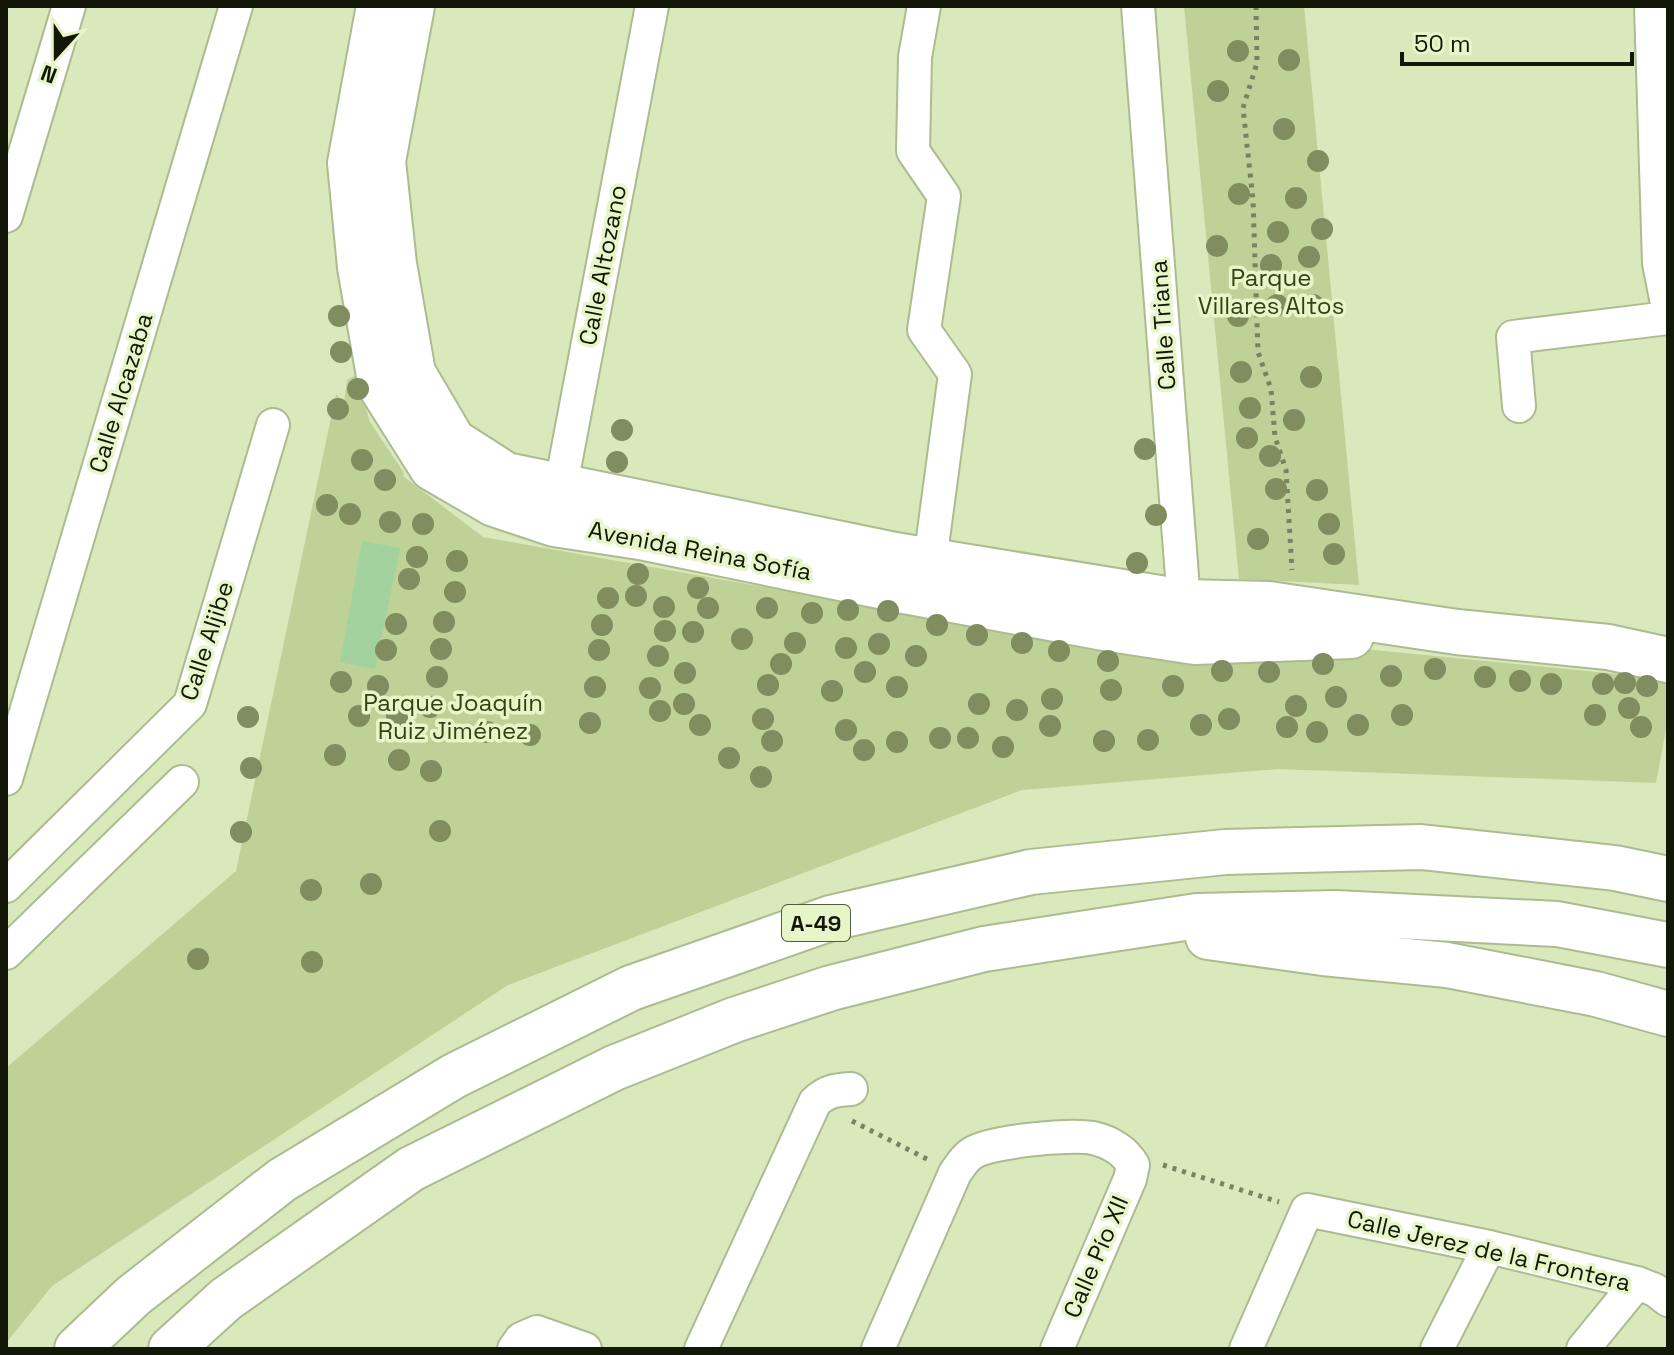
<svg xmlns="http://www.w3.org/2000/svg" width="1674" height="1355" font-family="'Space Grotesk',sans-serif">
<rect width="100%" height="100%" fill="#dae9bc"/>
<!-- green -->
<g fill="#bed196">
<polygon points="1184,6 1304,6 1359,585 1239,579"/>
<polygon points="356,375 370,422 404,473 403,476 483,537 797,593 1668,679 1668,719 1656,783 1278,769 1022,790 508,985 52,1286 6,1343 6,1068 236,871 336,394 344,403 347,380"/>
</g>
<!-- building -->
<polygon fill="#a3d29f" points="362,541 400,548 375,669 340,662"/>
<g fill="none" stroke-linecap="round" stroke-linejoin="round">
<!-- street casing -->
<g stroke="#acbb90" stroke-width="36">
<g id="street">
<polyline points="924,6 915,57 913,151 944,196 924,330 955,374 930,561"/>
<polyline points="1138,6 1184,602 1189,620"/>
<polyline points="1651,6 1659,263 1668,309"/>
<polyline points="6,216 69,6"/>
<polyline points="1519,406 1513,337 1668,318"/>
<polyline points="557,506 652,6"/>
<polyline points="6,779 236,6"/>
<polyline points="6,886 190,704 273,425"/>
<polyline points="6,953 182,782"/>
<polyline points="514,1349 521,1339 537,1332 585,1349"/>
<path d="M701,1349L815,1102C827,1091 835,1090 851,1089"/>
<path d="M878,1349L955,1173C960,1166 964,1159 971,1154C989,1141 1071,1134 1093,1138C1110,1142 1124,1150 1133,1165L1130,1179L1057,1349"/>
<polyline points="1246,1349 1307,1210 1489,1247 1637,1283 1655,1290 1668,1300"/>
<polyline points="1437,1349 1489,1247"/>
<polyline points="1583,1349 1637,1283"/>
</g>
</g>
<!-- secondary casing -->
<g stroke="#acbb90" stroke-width="48">
<g id="secondary">
<polyline points="379,6 350,163 360,267 381,387 432,468 494,504 554,524 640,537 904,591 1104,628 1195,642 1351,636"/>
<polyline points="412,6 383,161 394,264 413,373 453,441 506,475 895,555 1184,602 1269,604 1457,632 1608,647 1668,660"/>
</g>
</g>
<!-- highway casing -->
<g stroke="#acbb90" stroke-width="48">
<g id="highway">
<polyline points="1208,937 1323,953 1447,965 1596,994 1668,1014"/>
<polyline points="77,1349 133,1296 282,1180 454,1076 631,988 831,918 1031,872 1225,852 1421,847 1615,868 1668,879"/>
<polyline points="171,1349 226,1299 411,1169 614,1068 734,1020 831,988 984,949 1197,916 1335,913 1557,924 1668,945"/>
</g>
</g>
<!-- path -->
<g stroke="#798364" stroke-width="5" stroke-dasharray="4 6" stroke-linecap="butt">
<polyline points="1256,6 1257,63 1243,108 1253,200 1258,352 1271,389 1275,437 1286,470 1292,570"/>
<polyline points="852,1121 929,1160"/>
<polyline points="1163,1165 1279,1202"/>
</g>
<!-- street -->
<use href="#street" stroke="#fff" stroke-width="32"/>
<!-- secondary -->
<use href="#secondary" stroke="#fff" stroke-width="44"/>
<!-- highway -->
<use href="#highway" stroke="#fff" stroke-width="44"/>
</g>
<!-- trees -->
<g fill="#7f8d5f">
<circle cx="1238" cy="51" r="11"/>
<circle cx="1289" cy="60" r="11"/>
<circle cx="1218" cy="91" r="11"/>
<circle cx="1284" cy="129" r="11"/>
<circle cx="1318" cy="161" r="11"/>
<circle cx="1239" cy="194" r="11"/>
<circle cx="1296" cy="198" r="11"/>
<circle cx="1322" cy="229" r="11"/>
<circle cx="1278" cy="232" r="11"/>
<circle cx="1217" cy="246" r="11"/>
<circle cx="1309" cy="257" r="11"/>
<circle cx="1271" cy="265" r="11"/>
<circle cx="1277" cy="305" r="11"/>
<circle cx="1313" cy="305" r="11"/>
<circle cx="339" cy="316" r="11"/>
<circle cx="1238" cy="316" r="11"/>
<circle cx="341" cy="352" r="11"/>
<circle cx="1241" cy="372" r="11"/>
<circle cx="1311" cy="377" r="11"/>
<circle cx="358" cy="389" r="11"/>
<circle cx="1250" cy="408" r="11"/>
<circle cx="338" cy="409" r="11"/>
<circle cx="1294" cy="420" r="11"/>
<circle cx="622" cy="430" r="11"/>
<circle cx="1247" cy="438" r="11"/>
<circle cx="1145" cy="449" r="11"/>
<circle cx="1270" cy="456" r="11"/>
<circle cx="362" cy="460" r="11"/>
<circle cx="617" cy="462" r="11"/>
<circle cx="385" cy="480" r="11"/>
<circle cx="1276" cy="489" r="11"/>
<circle cx="1317" cy="490" r="11"/>
<circle cx="327" cy="505" r="11"/>
<circle cx="350" cy="514" r="11"/>
<circle cx="1156" cy="515" r="11"/>
<circle cx="390" cy="522" r="11"/>
<circle cx="423" cy="524" r="11"/>
<circle cx="1329" cy="524" r="11"/>
<circle cx="1258" cy="539" r="11"/>
<circle cx="1334" cy="554" r="11"/>
<circle cx="417" cy="557" r="11"/>
<circle cx="457" cy="561" r="11"/>
<circle cx="1137" cy="563" r="11"/>
<circle cx="638" cy="574" r="11"/>
<circle cx="409" cy="579" r="11"/>
<circle cx="698" cy="588" r="11"/>
<circle cx="455" cy="592" r="11"/>
<circle cx="636" cy="596" r="11"/>
<circle cx="608" cy="598" r="11"/>
<circle cx="664" cy="607" r="11"/>
<circle cx="708" cy="608" r="11"/>
<circle cx="767" cy="608" r="11"/>
<circle cx="848" cy="610" r="11"/>
<circle cx="888" cy="611" r="11"/>
<circle cx="812" cy="613" r="11"/>
<circle cx="444" cy="622" r="11"/>
<circle cx="396" cy="624" r="11"/>
<circle cx="602" cy="625" r="11"/>
<circle cx="937" cy="625" r="11"/>
<circle cx="665" cy="631" r="11"/>
<circle cx="693" cy="632" r="11"/>
<circle cx="977" cy="635" r="11"/>
<circle cx="742" cy="639" r="11"/>
<circle cx="795" cy="643" r="11"/>
<circle cx="1022" cy="643" r="11"/>
<circle cx="879" cy="644" r="11"/>
<circle cx="846" cy="648" r="11"/>
<circle cx="441" cy="649" r="11"/>
<circle cx="386" cy="650" r="11"/>
<circle cx="599" cy="650" r="11"/>
<circle cx="1059" cy="651" r="11"/>
<circle cx="658" cy="656" r="11"/>
<circle cx="916" cy="656" r="11"/>
<circle cx="1108" cy="661" r="11"/>
<circle cx="781" cy="664" r="11"/>
<circle cx="1323" cy="664" r="11"/>
<circle cx="1435" cy="669" r="11"/>
<circle cx="1222" cy="671" r="11"/>
<circle cx="865" cy="672" r="11"/>
<circle cx="1269" cy="672" r="11"/>
<circle cx="685" cy="673" r="11"/>
<circle cx="1391" cy="676" r="11"/>
<circle cx="437" cy="677" r="11"/>
<circle cx="1485" cy="677" r="11"/>
<circle cx="1520" cy="681" r="11"/>
<circle cx="341" cy="682" r="11"/>
<circle cx="1625" cy="683" r="11"/>
<circle cx="1551" cy="684" r="11"/>
<circle cx="1603" cy="684" r="11"/>
<circle cx="768" cy="685" r="11"/>
<circle cx="378" cy="686" r="11"/>
<circle cx="1173" cy="686" r="11"/>
<circle cx="1647" cy="686" r="11"/>
<circle cx="595" cy="687" r="11"/>
<circle cx="897" cy="687" r="11"/>
<circle cx="650" cy="688" r="11"/>
<circle cx="1111" cy="690" r="11"/>
<circle cx="832" cy="691" r="11"/>
<circle cx="1336" cy="697" r="11"/>
<circle cx="1052" cy="699" r="11"/>
<circle cx="684" cy="704" r="11"/>
<circle cx="979" cy="704" r="11"/>
<circle cx="1296" cy="706" r="11"/>
<circle cx="430" cy="707" r="11"/>
<circle cx="1629" cy="708" r="11"/>
<circle cx="1017" cy="710" r="11"/>
<circle cx="660" cy="711" r="11"/>
<circle cx="1402" cy="715" r="11"/>
<circle cx="1595" cy="715" r="11"/>
<circle cx="359" cy="716" r="11"/>
<circle cx="248" cy="717" r="11"/>
<circle cx="397" cy="717" r="11"/>
<circle cx="763" cy="719" r="11"/>
<circle cx="1229" cy="719" r="11"/>
<circle cx="590" cy="723" r="11"/>
<circle cx="700" cy="725" r="11"/>
<circle cx="1201" cy="725" r="11"/>
<circle cx="1358" cy="725" r="11"/>
<circle cx="1050" cy="726" r="11"/>
<circle cx="1287" cy="727" r="11"/>
<circle cx="1641" cy="727" r="11"/>
<circle cx="846" cy="730" r="11"/>
<circle cx="487" cy="732" r="11"/>
<circle cx="1317" cy="732" r="11"/>
<circle cx="530" cy="735" r="11"/>
<circle cx="940" cy="738" r="11"/>
<circle cx="968" cy="738" r="11"/>
<circle cx="1148" cy="740" r="11"/>
<circle cx="772" cy="741" r="11"/>
<circle cx="1104" cy="741" r="11"/>
<circle cx="897" cy="742" r="11"/>
<circle cx="1003" cy="747" r="11"/>
<circle cx="864" cy="750" r="11"/>
<circle cx="335" cy="755" r="11"/>
<circle cx="729" cy="758" r="11"/>
<circle cx="399" cy="760" r="11"/>
<circle cx="251" cy="768" r="11"/>
<circle cx="431" cy="771" r="11"/>
<circle cx="761" cy="777" r="11"/>
<circle cx="440" cy="831" r="11"/>
<circle cx="241" cy="832" r="11"/>
<circle cx="371" cy="884" r="11"/>
<circle cx="311" cy="890" r="11"/>
<circle cx="198" cy="959" r="11"/>
<circle cx="312" cy="962" r="11"/>
</g>
<g text-anchor="middle" stroke-width="7" stroke-linejoin="round" paint-order="stroke">
<!-- shield labels -->
<rect fill="#e7f6c9" stroke="#525a41" stroke-width="2" x="782" y="905" width="68" height="36" rx="6"/>
<g font-size="22" font-weight="bold" fill="#121707">
<text x="816" y="931">A-49</text>
</g>
<!-- street labels -->
<g font-size="24" fill="#121707" stroke="#e7f6c9">
<text transform="translate(603 265) rotate(-79)" y="8">Calle Altozano</text>
<text transform="translate(1163 325) rotate(-94)" y="8">Calle Triana</text>
<text transform="translate(121 393) rotate(-73)" y="8">Calle Alcazaba</text>
<text transform="translate(700 551) rotate(11)" y="8">Avenida Reina Sofía</text>
<text transform="translate(207 641) rotate(-72)" y="8">Calle Aljibe</text>
<text transform="translate(1489 1251) rotate(13)" y="8">Calle Jerez de la Frontera</text>
<text transform="translate(1096 1257) rotate(-67)" y="8">Calle Pío XII</text>
</g>
<!-- park labels -->
<g font-size="24" fill="#344113" stroke="#e7f6c9">
<text x="1271" y="286">Parque<tspan x="1271" dy="28">Villares Altos</tspan></text>
<text x="453" y="711">Parque Joaquín<tspan x="453" dy="28">Ruiz Jiménez</tspan></text>
</g>
</g>
<!-- border -->
<rect width="1674" height="1355" fill="none" stroke="#121707" stroke-width="16"/>
<!-- north arrow -->
<g transform="translate(56 56) rotate(201)" stroke="#e7f6c9" stroke-width="6" paint-order="stroke">
<path d="M0-6L14 30L0 20L-14 30Z" fill="#121707"/>
<text y="-12" font-size="22" font-weight="bold" text-anchor="middle" fill="#121707">N</text>
</g>
<!-- scale -->
<path d="M1402 52v12h230v-12" fill="none" stroke="#121707" stroke-width="4"/>
<text x="1414" y="52" font-size="24" fill="#121707" stroke="#e7f6c9" stroke-width="6" paint-order="stroke">50 m</text>
</svg>
